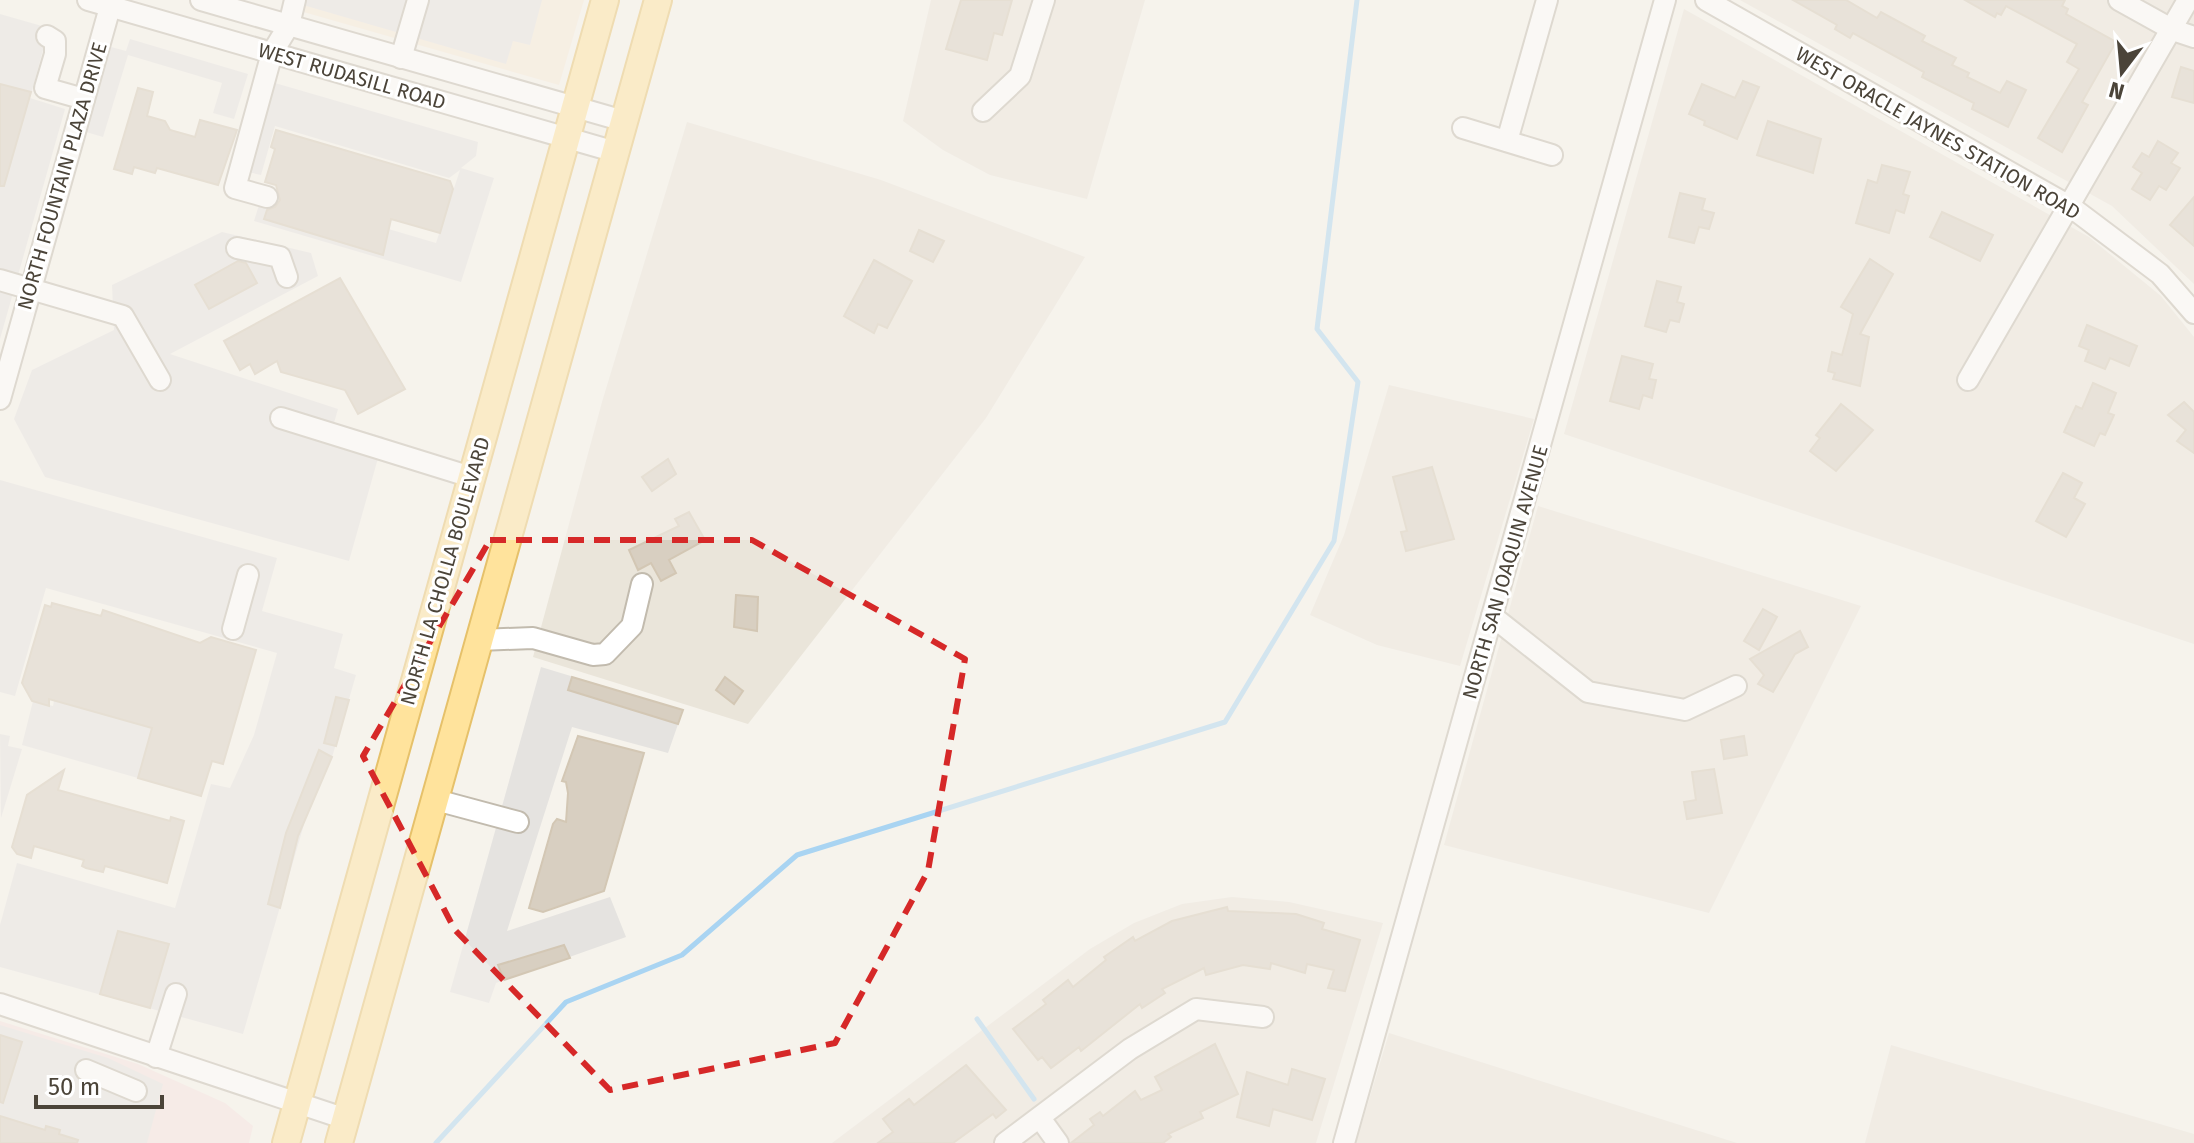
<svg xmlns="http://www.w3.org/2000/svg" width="2194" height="1143" font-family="'Fira Sans',sans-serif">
<rect width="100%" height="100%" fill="#f6f3ec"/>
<!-- residential -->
<g fill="#eae5da">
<polygon points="931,0 1145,0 1087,199 990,175 943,150 903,121"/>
<polygon points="1740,0 2194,0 2194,284 2112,206"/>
<polygon points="1684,9 2089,237 2161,296 2194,337 2194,644 1564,434"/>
<polygon points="687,122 881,180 1085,257 986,418 748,724 533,657 602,402"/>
<polygon points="1389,385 1534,419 1460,666 1377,645 1310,615 1344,535"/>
<polygon points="1538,506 1861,606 1709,913 1444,845"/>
<polygon points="1232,897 1289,902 1383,923 1316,1143 832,1143 1090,949 1134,923 1182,904"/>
<polygon points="1389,1033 1737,1143 1356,1143"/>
<polygon points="1891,1045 2194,1134 2194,1143 1865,1143"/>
</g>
<!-- commercial -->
<polygon fill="#f7ead8" points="303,0 584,0 559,85 300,11"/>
<!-- medical -->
<polygon fill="#f6e3e0" points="0,1021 138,1064 225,1103 253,1126 249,1143 0,1143"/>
<!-- parking -->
<g fill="#e5e3e0">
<polygon points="304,0 542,0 530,45 513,41 506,64 303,5"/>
<polygon points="0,14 49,28 30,98 65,109 0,339"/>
<polygon points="130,39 248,74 234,119 213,113 222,83 128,55 103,137 86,132 111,47 126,51"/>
<polygon points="275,83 478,142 476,156 461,168 494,178 461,282 254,221 263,192 436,243 460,170 449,178 275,126 261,175 248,172"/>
<polygon points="222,232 311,253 318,276 170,354 338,409 334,423 384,437 349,561 45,477 14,419 32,370 114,330 112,285"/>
<polygon points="0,480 277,558 262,611 343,634 334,668 356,675 333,754 305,821 243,1034 0,967 0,925 17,863 175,908 211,784 230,788 254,735 277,653 46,588 15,696 0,692"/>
<polygon points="541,667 683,710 668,753 572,727 507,931 610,897 626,937 496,983 489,1003 450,992"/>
<polygon points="33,701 53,706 54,701 152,728 212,761 201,796 22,745"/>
<polygon points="0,734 10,736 8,746 22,749 1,818"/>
<polygon points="0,1025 108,1058 163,1084 147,1143 0,1143"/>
</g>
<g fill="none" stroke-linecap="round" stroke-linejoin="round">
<!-- stream -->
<g stroke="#a9d4f2" stroke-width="5">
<polyline points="977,1019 1034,1099"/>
<polyline points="436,1143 566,1002 682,955 797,855 1225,722 1334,541 1358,382 1317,329 1357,0"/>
</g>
</g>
<!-- building -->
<g fill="#d8cfc1" stroke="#d3c7b4" stroke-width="2">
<polygon points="961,0 1012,0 1002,35 994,33 987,60 946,49"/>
<polygon points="1793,0 1846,0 1877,18 1881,12 1925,36 1922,41 1956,58 1952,65 1969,73 1967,77 2000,93 2007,81 2026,90 2008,127 1972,109 1974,103 1922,77 1924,72 1853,33 1850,38 1835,29 1837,25"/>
<polygon points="1965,0 2065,0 2062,6 2068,9 2066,14 2116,42 2082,102 2088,105 2062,152 2038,138 2079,69 2067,62 2077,44 2006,6 2001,15 1997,13 1995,17"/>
<polygon points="2181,67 2194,71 2194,103 2172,97"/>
<polygon points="1743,81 1759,87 1737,139 1704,125 1705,121 1689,114 1702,84 1735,98"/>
<polygon points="0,84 31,92 4,186 0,186"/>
<polygon points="138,88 153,92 147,116 165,121 170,130 195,137 200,120 237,130 218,185 157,168 155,173 134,167 132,174 114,169"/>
<polygon points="1768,121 1821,139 1813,173 1757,155"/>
<polygon points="276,130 450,181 453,189 440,233 391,219 383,255 264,219 267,210 275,207 280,200 276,185 265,182 275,149 271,147"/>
<polygon points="2158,141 2178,153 2171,163 2180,168 2166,190 2159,186 2150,200 2132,189 2142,173 2133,167 2142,153 2149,157"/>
<polygon points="1882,165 1910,172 1903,194 1909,196 1904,213 1896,210 1889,233 1856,223 1868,180 1877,183"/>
<polygon points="1680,193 1705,199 1702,210 1714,213 1709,229 1699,227 1694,243 1669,237"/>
<polygon points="2194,197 2194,246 2170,225"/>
<polygon points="1942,212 1993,235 1980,261 1930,237"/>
<polygon points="919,230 944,241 933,262 910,251"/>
<polygon points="1870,259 1893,274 1860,334 1869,337 1860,386 1833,379 1835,373 1828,371 1832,352 1842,355 1853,314 1841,307"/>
<polygon points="874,260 912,281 887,328 878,324 874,333 844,316"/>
<polygon points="238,261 246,263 257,283 209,309 195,285"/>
<polygon points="340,278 405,389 358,414 345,390 281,372 277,361 255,374 250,364 240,370 224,341"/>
<polygon points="1657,281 1681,287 1677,302 1684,304 1679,322 1670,320 1666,332 1645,326"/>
<polygon points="2087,325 2137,346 2129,366 2110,358 2105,369 2085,361 2089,350 2079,346"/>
<polygon points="1622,356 1653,364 1649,379 1656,380 1652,398 1643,395 1639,409 1610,401"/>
<polygon points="2093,383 2116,393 2108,413 2114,415 2105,435 2100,433 2094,446 2064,432 2076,406 2082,409"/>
<polygon points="2184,402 2194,412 2194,453 2177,441 2186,430 2168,415"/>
<polygon points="1841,404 1873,430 1836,471 1810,451 1820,438 1816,435"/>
<polygon points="668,459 676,474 652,491 642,477"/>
<polygon points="1432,467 1454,539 1406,551 1401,532 1407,531 1393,477"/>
<polygon points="2063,473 2082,483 2074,498 2085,504 2066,537 2036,521"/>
<polygon points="689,512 705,540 669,560 676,573 661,581 651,563 638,570 629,550 679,526 675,519"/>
<polygon points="736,595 758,597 757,631 734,627"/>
<polygon points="52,603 101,616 103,610 200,643 211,637 256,650 223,764 212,761 201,796 138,778 152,728 49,699 49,706 32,701 22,683 45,605 51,607"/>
<polygon points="1763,609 1777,617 1759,650 1744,641"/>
<polygon points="1800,631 1808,647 1795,654 1773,692 1758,684 1764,675 1750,659"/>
<polygon points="572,677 683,710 678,724 568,690"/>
<polygon points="725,677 743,691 734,704 716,690"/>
<polygon points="336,697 349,700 336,746 324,743"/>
<polygon points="578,736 644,753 604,891 543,912 529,908 553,824 557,819 566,822 568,793 566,782 562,781"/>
<polygon points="1744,736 1747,755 1724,759 1721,740"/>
<polygon points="319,750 332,757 298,836 280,908 268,904 286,833"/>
<polygon points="1714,769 1722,813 1687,819 1684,802 1696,800 1692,772"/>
<polygon points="64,770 58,790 170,821 171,817 184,821 167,883 105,866 103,872 86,868 82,866 84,860 34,846 31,858 17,854 12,847 27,795"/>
<polygon points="1227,907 1228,911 1296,914 1324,923 1322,929 1360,940 1345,991 1328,988 1334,970 1307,964 1305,973 1271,963 1270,969 1243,965 1206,975 1204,968 1162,989 1165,993 1142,1008 1140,1004 1081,1051 1079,1047 1051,1068 1042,1057 1038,1060 1013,1029 1046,1004 1043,1000 1068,980 1073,987 1106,960 1104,957 1133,937 1135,941 1172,921"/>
<polygon points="118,931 169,944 150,1008 100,994"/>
<polygon points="564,945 570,958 504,980 498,965"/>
<polygon points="0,1035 22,1042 3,1103 0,1102"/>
<polygon points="1215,1044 1238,1094 1200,1112 1203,1118 1168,1134 1171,1137 1163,1143 1071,1143 1094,1125 1090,1119 1100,1112 1103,1116 1135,1091 1141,1100 1162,1090 1155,1077"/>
<polygon points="966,1065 1006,1110 996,1118 993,1114 953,1143 878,1143 893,1132 883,1119 909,1099 914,1105"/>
<polygon points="1292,1069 1325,1079 1312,1120 1273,1109 1269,1126 1237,1117 1247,1072 1288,1085"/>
<polygon points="0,1116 45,1130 46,1126 60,1130 59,1134 78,1140 77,1143 0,1143"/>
</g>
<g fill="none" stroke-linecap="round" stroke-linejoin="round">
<!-- minor casing -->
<g stroke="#c2bbae" stroke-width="24">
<g id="minor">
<polyline points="88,0 616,152"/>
<polyline points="201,0 624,121"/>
<polyline points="1706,0 2071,207 2160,274 2194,313"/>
<polyline points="2119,0 2173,30 2194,37"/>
<polyline points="47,36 55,41 55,54 45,88 84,99"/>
<polyline points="401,58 418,0"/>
<polyline points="983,111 1020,76 1044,0"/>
<polyline points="1463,128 1552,155"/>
<polyline points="1507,141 1547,0"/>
<polyline points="267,197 235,188 272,53 289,25 295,0"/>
<polyline points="237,248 280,257 287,277"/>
<polyline points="0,280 123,316 160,380"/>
<polyline points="1968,380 2188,0"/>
<polyline points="0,399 112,0"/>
<polyline points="281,418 471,477"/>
<polyline points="1492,616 1588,692 1685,710 1736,686"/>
<polyline points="233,629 248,575"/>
<polyline points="479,640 533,638 593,655 605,654 632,626 642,584"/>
<polyline points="436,800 518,822"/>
<polyline points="0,1004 346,1119"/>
<polyline points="156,1057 176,994"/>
<polyline points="86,1070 136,1091"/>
<polyline points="1040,1118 1058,1143"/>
<polyline points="1005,1143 1130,1049 1196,1009 1263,1017"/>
<polyline points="1344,1143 1665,0"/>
</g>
</g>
<!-- major casing -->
<g stroke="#e6c16a" stroke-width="30">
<g id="major">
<polyline points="286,1143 605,0"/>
<polyline points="339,1143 658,0"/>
</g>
</g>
<!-- minor -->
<use href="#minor" stroke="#fff" stroke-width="20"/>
<!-- major -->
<use href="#major" stroke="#ffe39c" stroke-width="26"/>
</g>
<!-- marked area -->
<path d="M0 0H2194V1143H0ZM490,540H752L965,659L928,871L835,1043L610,1090L455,930L363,756Z" fill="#f6f3ec" fill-opacity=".55" fill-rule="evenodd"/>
<path fill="none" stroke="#d62828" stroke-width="6" stroke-dasharray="16 10" stroke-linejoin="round" d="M490,540H752L965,659L928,871L835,1043L610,1090L455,930L363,756Z"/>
<g text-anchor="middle" stroke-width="6" stroke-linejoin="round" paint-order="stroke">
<!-- street labels -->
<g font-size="20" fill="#4b4439" stroke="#fff">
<text transform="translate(352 76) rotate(16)" y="7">WEST RUDASILL ROAD</text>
<text transform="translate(1938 133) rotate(30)" y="7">WEST ORACLE JAYNES STATION ROAD</text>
<text transform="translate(62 176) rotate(-74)" y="7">NORTH FOUNTAIN PLAZA DRIVE</text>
<text transform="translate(445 571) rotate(-74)" y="7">NORTH LA CHOLLA BOULEVARD</text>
<text transform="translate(1505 572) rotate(-74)" y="7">NORTH SAN JOAQUIN AVENUE</text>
</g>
</g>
<!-- north arrow -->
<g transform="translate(2122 72) rotate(196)" stroke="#ffffff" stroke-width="6" paint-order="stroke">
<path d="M0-6L14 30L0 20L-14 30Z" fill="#4b4439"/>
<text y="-12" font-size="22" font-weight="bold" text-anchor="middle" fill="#4b4439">N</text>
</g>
<!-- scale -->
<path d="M36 1095v12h126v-12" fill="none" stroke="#4b4439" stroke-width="4"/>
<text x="48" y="1095" font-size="24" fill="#4b4439" stroke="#ffffff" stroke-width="6" paint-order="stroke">50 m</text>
</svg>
